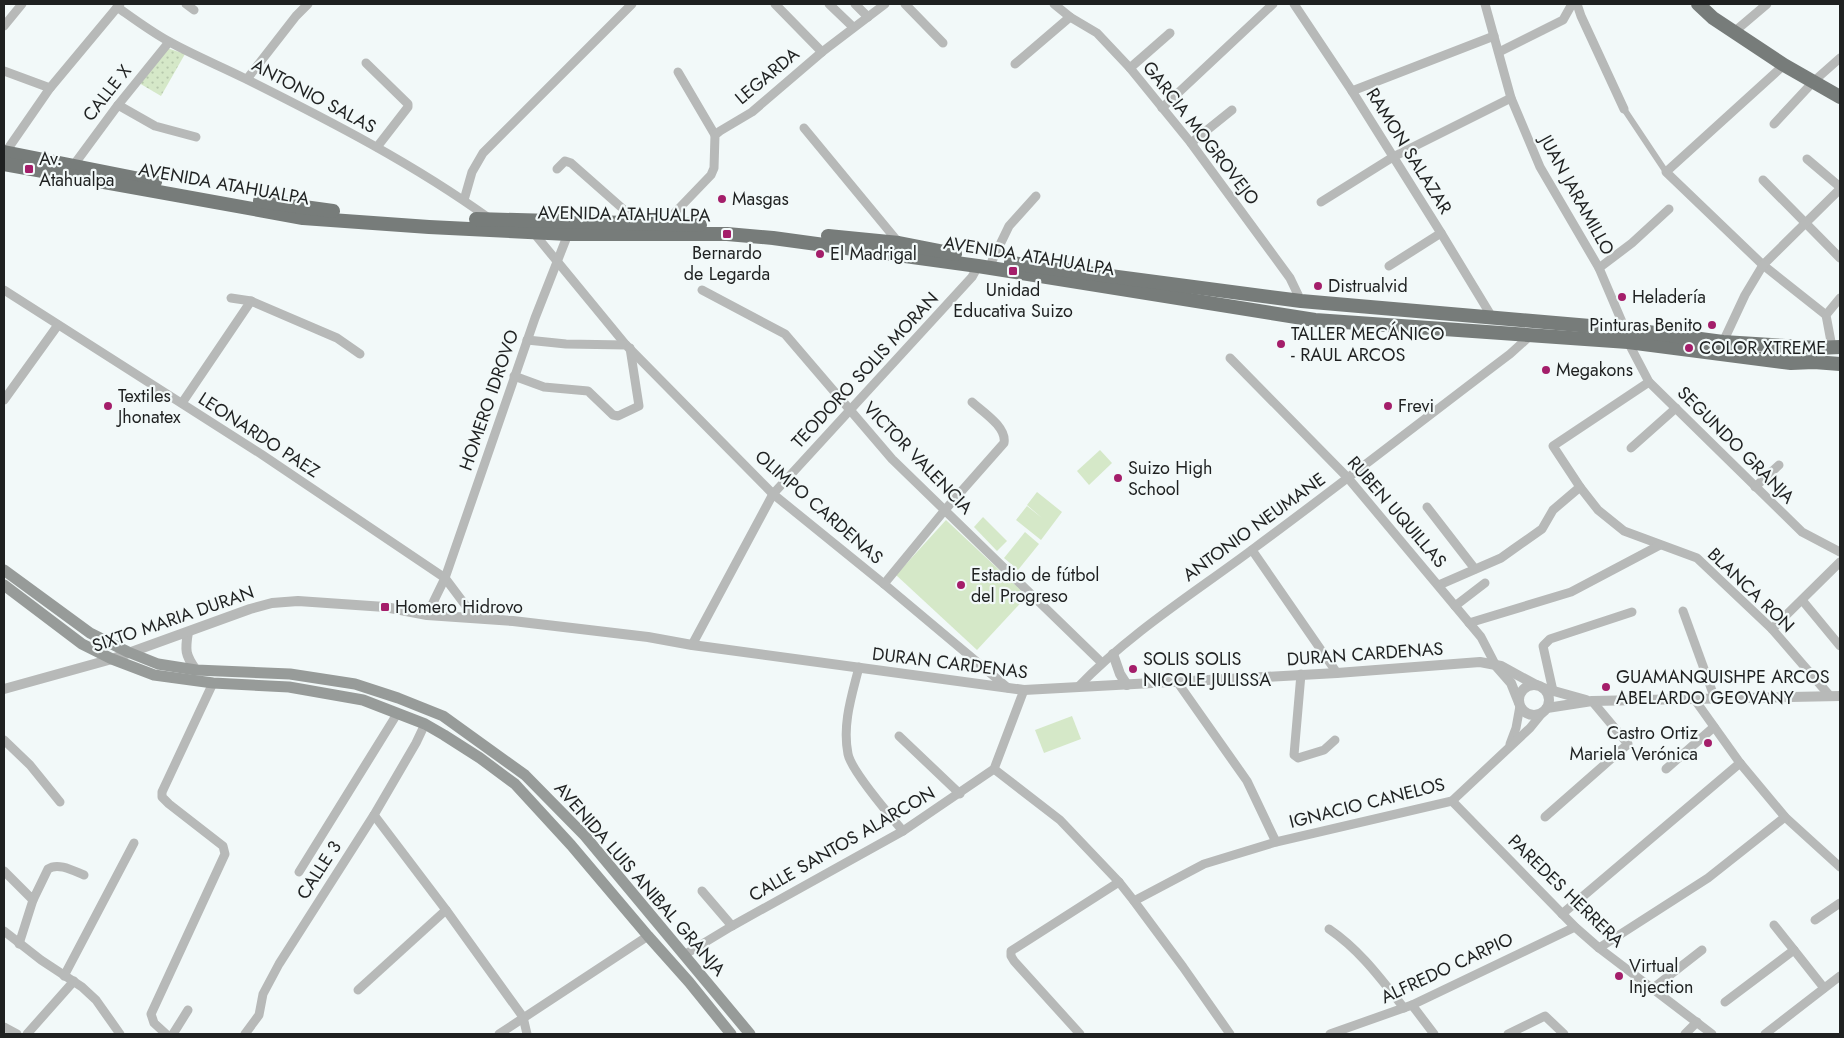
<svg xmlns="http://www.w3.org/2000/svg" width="1844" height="1038" font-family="Jost,sans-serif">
<defs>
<pattern id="park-dots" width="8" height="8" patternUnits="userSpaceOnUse" patternTransform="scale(1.25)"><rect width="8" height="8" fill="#d5e8c8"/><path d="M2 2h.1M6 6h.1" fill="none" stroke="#b6c7ac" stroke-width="1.8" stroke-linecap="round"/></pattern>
</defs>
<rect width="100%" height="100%" fill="#f2f9f9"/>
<!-- green -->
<g fill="#d5e8c8">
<polygon points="1100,450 1112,463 1089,485 1077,471"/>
<polygon points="1037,492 1062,512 1041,540 1016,520 1027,506 1042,518 1027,505"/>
<polygon points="983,517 1007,541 997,551 974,527"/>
<polygon points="946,520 1027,596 977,650 896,575"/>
<polygon points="1025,532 1039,544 1018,570 1004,558"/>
<polygon points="1072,716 1081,739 1044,753 1035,730"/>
</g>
<!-- park -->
<polygon fill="url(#park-dots)" points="167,48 185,54 161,96 139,83"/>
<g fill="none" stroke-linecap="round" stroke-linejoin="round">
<!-- pedestrian -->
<polyline stroke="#b7b9b8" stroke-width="6" points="1624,109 1666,172"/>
<!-- minor -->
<g stroke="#b7b9b8" stroke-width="9">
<polyline points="186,4 194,10"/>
<polyline points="775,4 822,52"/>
<polyline points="829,4 853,27"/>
<polyline points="855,4 868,17"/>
<polyline points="905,4 943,43"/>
<polyline points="1054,4 1070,17 1097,33 1130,68 1191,143 1290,278 1301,301"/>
<polyline points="1294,4 1352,91 1441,233 1492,317"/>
<polyline points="1485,4 1511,98 1540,167 1599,268 1625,329 1628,342 1649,382 1802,532 1840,552"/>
<polyline points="1577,4 1581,16 1624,109"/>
<path d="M117,7C134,19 150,31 168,41C193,55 220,66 246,79C330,121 414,164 490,219"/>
<polyline points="4,26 22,4"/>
<polyline points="1734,32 1767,4"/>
<polyline points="1499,52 1563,20 1572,4"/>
<polyline points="366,63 408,104 408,107 377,147"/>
<polyline points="1015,64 1070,17"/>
<polyline points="1784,65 1666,172 1763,265 1826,315"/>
<polyline points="1130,68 1170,33"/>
<polyline points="4,71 50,88"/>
<polyline points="678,72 715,135"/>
<polyline points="247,79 296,16 308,4"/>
<polyline points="1352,91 1494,36"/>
<polyline points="118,105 155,126 196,137"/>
<polyline points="1162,108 1273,4"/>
<polyline points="1774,124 1814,81 1840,58"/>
<polyline points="804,128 899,243"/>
<polyline points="1191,143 1232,110"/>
<polyline points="5,153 50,88 120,4"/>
<polyline points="1807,159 1840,187"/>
<polyline points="73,166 118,105 169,42"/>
<polyline points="557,169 565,161 571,163 639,223"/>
<polyline points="1763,180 1840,258"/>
<polyline points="464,200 472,172 483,153 632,4"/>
<polyline points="1321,202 1393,157 1511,98"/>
<polyline points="663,225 711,175 714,168 715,135 720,131 752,112 822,52 885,4"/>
<polyline points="533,232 626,345"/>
<polyline points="992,261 1009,226 1036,196"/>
<polyline points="1389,266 1441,233"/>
<polyline points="1599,268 1632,243 1669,209"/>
<polyline points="4,290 261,454 445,578 475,618"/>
<polyline points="702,290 785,334 892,459 1102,663"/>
<polyline points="231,298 251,301"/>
<polyline points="527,340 566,344 626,345 773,494 884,584 1008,688"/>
<polyline points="1723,342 1745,295 1763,265 1840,189"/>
<polyline points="1832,347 1826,315 1840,298"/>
<polyline points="1230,358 1348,478 1481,637 1495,664"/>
<polyline points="514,376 544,387 588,391 613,415 618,416 639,406 630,348"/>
<polyline points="1649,382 1553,446 1580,487 1598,510 1624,531 1697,558 1772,629 1830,696"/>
<polyline points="4,400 58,325"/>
<polyline points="182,403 251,301 337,338 360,354"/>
<polyline points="1631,448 1676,408"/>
<polyline points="1755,487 1779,465"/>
<polyline points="1427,507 1475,569"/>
<polyline points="1252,550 1337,673"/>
<path d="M884,584L944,511L1004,443C1007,427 983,412 972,402"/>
<polyline points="1439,585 1501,558 1515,548 1542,529 1553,510 1580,487"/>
<polyline points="1802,600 1840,646"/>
<polyline points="1455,606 1485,583"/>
<polyline points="1683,611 1715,699"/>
<polyline points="427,615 445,578 535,318 568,234"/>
<polyline points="1469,623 1571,592 1660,545"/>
<polyline points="1772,629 1840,562"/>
<polyline points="692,645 773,494 972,277 978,266"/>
<path d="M859,667C852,695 842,724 848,754C851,770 891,817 903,831"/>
<polyline points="1301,674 1294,755 1298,758 1324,750 1335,740"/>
<polyline points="1178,683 1247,781 1276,842"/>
<path d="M1078,687C1130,633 1194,593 1253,549C1340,485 1424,419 1510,354L1531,335"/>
<polyline points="1553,691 1543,646 1550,639 1632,612"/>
<polyline points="1695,700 1740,763 1785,817 1840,867"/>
<polyline points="899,736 960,794"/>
<polyline points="4,740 30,765 60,802"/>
<polyline points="1510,744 1516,728 1520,706"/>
<polyline points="994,769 1060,820 1119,882 1134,901 1183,967 1230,1034"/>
<polyline points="1666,769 1714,727"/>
<polyline points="1452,801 1575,927 1599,948 1712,1034"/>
<polyline points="374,815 446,910 523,1017 527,1034"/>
<polyline points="1545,817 1628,744 1592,701"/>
<path d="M4,871L33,900L48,869C58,862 74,871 84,875"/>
<polyline points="299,872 397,714"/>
<polyline points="702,891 732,926"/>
<polyline points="1134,901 1204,864 1276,842 1452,801 1530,728 1543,712"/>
<polyline points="1562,914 1740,763"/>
<polyline points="1815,920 1840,903"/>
<polyline points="1774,925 1794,950"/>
<path d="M1329,929C1360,950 1381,979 1404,1008"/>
<polyline points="4,931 41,960 82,987 96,1000 120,1034"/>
<polyline points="19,944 33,900"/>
<polyline points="1599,948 1708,878 1785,817"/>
<polyline points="684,955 732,926 903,831 994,769 1024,690"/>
<polyline points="64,976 134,843"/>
<polyline points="1652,989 1702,950"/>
<polyline points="358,990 446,910"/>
<polyline points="1725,1002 1794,950 1824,988"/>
<polyline points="1412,1005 1434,1034"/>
<polyline points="4,1027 17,1034"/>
<polyline points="27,1034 74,981"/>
<polyline points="166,1034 154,1023 151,1014 225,854 223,846 169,804 162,797 162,792 213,683"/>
<polyline points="173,1034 188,1010"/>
<polyline points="245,1034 259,1015 263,994 279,964 374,815 416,743 425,724"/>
<polyline points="499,1034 648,936"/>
<polyline points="1080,1034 1014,961 1011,956 1011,951 1119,882"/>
<polyline points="1330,1034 1412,1005 1575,927"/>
<polyline points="1508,1034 1545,1016 1564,1034"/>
<polyline points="1685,1034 1697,1022"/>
<polyline points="1765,1034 1840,976"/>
</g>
<!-- tertiary -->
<g stroke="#b7b9b8" stroke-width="10">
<path d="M188,632C185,650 185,655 196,670"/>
<polyline points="1113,654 1120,674 1127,685"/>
<polyline points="1497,667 1511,683 1519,703"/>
<circle cx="1534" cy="700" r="15"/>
<polyline points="1543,688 1586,700"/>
<polyline points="4,689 112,659 250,609 272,603 298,601 385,607 427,615 513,621 648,637 692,645 1024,690 1337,673 1480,662 1501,666 1536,685"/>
<polyline points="1547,708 1592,701 1840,696"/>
</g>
<!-- secondary -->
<g stroke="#979b99" stroke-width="11">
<polyline points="4,570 90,633 128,652 158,664 196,670 290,674 355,684 398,698 443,716 525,775 585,836 750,1034"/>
<polyline points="4,585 82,644 112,659 154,675 213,683 289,687 363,700 425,724 444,735 480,758 515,784 571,845 648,936 689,982 731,1034"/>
</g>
<!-- trunk -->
<g stroke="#777c7a" stroke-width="14">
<polyline points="1698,4 1713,18 1784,65 1840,97"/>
<polyline points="4,152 155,182"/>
<polyline points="4,164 303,218 429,227 568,234 727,234 773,238 978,266 1315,320 1628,342 1791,363 1814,362 1840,364"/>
<polyline points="260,201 333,211"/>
<polyline points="476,219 700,225"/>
<polyline points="828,236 899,243 955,254"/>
<polyline points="1011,263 1301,301 1625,329 1723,342 1817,348 1840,347"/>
</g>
</g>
<!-- markers -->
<g fill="#a41e6a" stroke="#f2f9f9" stroke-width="2">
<rect x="24" y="164" width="10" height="10" rx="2.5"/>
<circle cx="722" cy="199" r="5"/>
<rect x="722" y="229" width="10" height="10" rx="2.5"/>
<circle cx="820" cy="254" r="5"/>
<rect x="1008" y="266" width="10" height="10" rx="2.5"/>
<circle cx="1318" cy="286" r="5"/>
<circle cx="1622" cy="297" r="5"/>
<circle cx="1712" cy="325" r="5"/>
<circle cx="1281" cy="344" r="5"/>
<circle cx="1689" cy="348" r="5"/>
<circle cx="1546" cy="370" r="5"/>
<circle cx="108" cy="406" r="5"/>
<circle cx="1388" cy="406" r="5"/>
<circle cx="1118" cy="478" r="5"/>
<circle cx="961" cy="585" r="5"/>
<rect x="380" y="602" width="10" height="10" rx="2.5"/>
<circle cx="1133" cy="669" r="5"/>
<circle cx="1606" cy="687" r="5"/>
<circle cx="1708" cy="743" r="5"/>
<circle cx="1619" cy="976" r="5"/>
</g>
<g text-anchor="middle" stroke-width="4.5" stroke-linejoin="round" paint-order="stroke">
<!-- street labels -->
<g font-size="18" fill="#1f2121" stroke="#f2f9f9">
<text transform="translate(767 76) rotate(-40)" y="6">LEGARDA</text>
<text transform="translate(107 93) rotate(-52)" y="6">CALLE X</text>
<text transform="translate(314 96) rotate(28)" y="6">ANTONIO SALAS</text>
<text transform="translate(1201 133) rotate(52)" y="6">GARCIA MOGROVEJO</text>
<text transform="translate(1409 151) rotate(58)" y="6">RAMON SALAZAR</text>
<text transform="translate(224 184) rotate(10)" y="6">AVENIDA ATAHUALPA</text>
<text transform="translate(1577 195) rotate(61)" y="6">JUAN JARAMILLO</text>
<text transform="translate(624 214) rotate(1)" y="6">AVENIDA ATAHUALPA</text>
<text transform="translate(1029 256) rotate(9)" y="6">AVENIDA ATAHUALPA</text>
<text transform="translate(865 370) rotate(-47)" y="6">TEODORO SOLIS MORAN</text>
<text transform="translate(489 400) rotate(-71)" y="6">HOMERO IDROVO</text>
<text transform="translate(259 435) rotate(33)" y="6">LEONARDO PAEZ</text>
<text transform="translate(1736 445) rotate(45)" y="6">SEGUNDO GRANJA</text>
<text transform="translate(918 458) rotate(46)" y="6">VICTOR VALENCIA</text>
<text transform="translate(819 507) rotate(41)" y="6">OLIMPO CARDENAS</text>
<text transform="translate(1397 512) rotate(49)" y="6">RUBEN UQUILLAS</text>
<text transform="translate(1254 527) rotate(-36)" y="6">ANTONIO NEUMANE</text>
<text transform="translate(1751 590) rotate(44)" y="6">BLANCA RON</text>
<text transform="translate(173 619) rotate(-19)" y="6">SIXTO MARIA DURAN</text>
<text transform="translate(1365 654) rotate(-4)" y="6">DURAN CARDENAS</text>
<text transform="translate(950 663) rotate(7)" y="6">DURAN CARDENAS</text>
<text transform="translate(1367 803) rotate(-14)" y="6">IGNACIO CANELOS</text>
<text transform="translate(842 844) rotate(-30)" y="6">CALLE SANTOS ALARCON</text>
<text transform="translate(319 870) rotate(-57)" y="6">CALLE 3</text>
<text transform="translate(640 879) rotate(49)" y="6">AVENIDA LUIS ANIBAL GRANJA</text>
<text transform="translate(1566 891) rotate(44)" y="6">PAREDES HERRERA</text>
<text transform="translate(1447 968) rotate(-25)" y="6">ALFREDO CARPIO</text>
</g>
<!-- poi labels -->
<g font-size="18" fill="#1f2121" stroke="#f2f9f9" text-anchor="start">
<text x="39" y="165">Av.<tspan x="39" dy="21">Atahualpa</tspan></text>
<text x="732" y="205">Masgas</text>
<text x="727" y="259" text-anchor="middle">Bernardo<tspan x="727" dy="21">de Legarda</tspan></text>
<text x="830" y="260">El Madrigal</text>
<text x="1328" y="292">Distrualvid</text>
<text x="1013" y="296" text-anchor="middle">Unidad<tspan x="1013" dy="21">Educativa Suizo</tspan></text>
<text x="1632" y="303">Heladería</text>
<text x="1702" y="331" text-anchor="end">Pinturas Benito</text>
<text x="1291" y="340">TALLER MECÁNICO<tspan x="1291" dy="21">- RAUL ARCOS</tspan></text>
<text x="1699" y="354">COLOR XTREME</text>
<text x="1556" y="376">Megakons</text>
<text x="118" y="402">Textiles<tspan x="118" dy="21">Jhonatex</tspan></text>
<text x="1398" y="412">Frevi</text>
<text x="1128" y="474">Suizo High<tspan x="1128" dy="21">School</tspan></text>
<text x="971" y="581">Estadio de fútbol<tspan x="971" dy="21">del Progreso</tspan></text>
<text x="395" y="613">Homero Hidrovo</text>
<text x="1143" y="665">SOLIS SOLIS<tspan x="1143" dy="21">NICOLE JULISSA</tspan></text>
<text x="1616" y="683">GUAMANQUISHPE ARCOS<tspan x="1616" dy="21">ABELARDO GEOVANY</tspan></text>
<text x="1698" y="739" text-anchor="end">Castro Ortiz<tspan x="1698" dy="21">Mariela Verónica</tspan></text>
<text x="1629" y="972">Virtual<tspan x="1629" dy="21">Injection</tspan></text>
</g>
</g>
<!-- border -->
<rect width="1844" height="1038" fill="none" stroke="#1f2121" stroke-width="10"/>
</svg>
